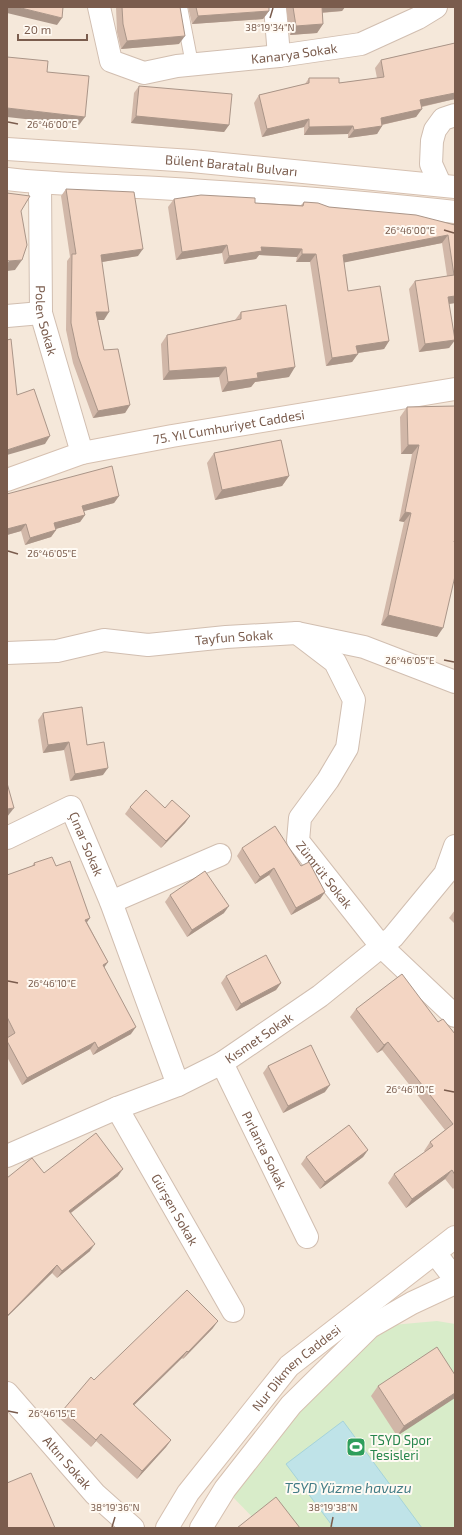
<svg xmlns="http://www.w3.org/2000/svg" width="462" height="1535" font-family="'Exo 2',sans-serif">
<rect width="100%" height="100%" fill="#fdf6ec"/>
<!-- residential -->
<rect fill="#f5e8da" x="7" y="7" width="448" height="1521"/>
<!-- park -->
<polygon fill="#d8ecc9" points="437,1321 455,1324 455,1528 263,1528 225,1489 370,1327"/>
<!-- water -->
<polygon fill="#bfe3e8" stroke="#a5d3da" points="343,1421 422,1528 334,1528 286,1464"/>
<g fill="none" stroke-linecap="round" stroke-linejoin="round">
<!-- lane casing -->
<g stroke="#d1beb0" stroke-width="14">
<polyline id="lane" points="181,7 192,64"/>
</g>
<!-- street casing -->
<g stroke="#d1beb0" stroke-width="24">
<g id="street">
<path id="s1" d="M99,7L111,61L144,73L177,66L279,56L361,44L418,18L436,7"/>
<polyline points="275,7 279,56"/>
<path id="s2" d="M40,183L41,313L82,453"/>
<polyline points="440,184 431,164 432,141 435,130 443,119 455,115"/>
<polyline points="7,316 41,313"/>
<path id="s3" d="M297,633L335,662L354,700L347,748L328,780L300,818L298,841L381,946L455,1016"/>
<path id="s4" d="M7,653L57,651L104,640L148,645L226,637L297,633L364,647L455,682"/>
<path id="s5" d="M7,838L71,807L111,902L178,1085"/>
<polyline points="111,902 220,855"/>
<path id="s6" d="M222,1063L307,1237"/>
<path id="s7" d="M117,1108L233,1311"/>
<path id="s8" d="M7,1156L117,1108L178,1085L222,1063L320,996L393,937L445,874L455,846"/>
<polyline points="435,1253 455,1279"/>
<path id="s9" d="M7,1393L95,1494L133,1528"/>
</g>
</g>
<!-- secondary casing -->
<g stroke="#d6c0b0" stroke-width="24">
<g id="secondary">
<path id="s10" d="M7,149L192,161L455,187"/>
<path d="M7,179C57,185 108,185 158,188C257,194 356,201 455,212"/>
<path id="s11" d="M7,480L82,453L172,436L455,389"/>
<path id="s12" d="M167,1528L188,1493L289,1366L455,1237"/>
<polyline points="201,1528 225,1489 291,1405 370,1327 412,1303 455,1283"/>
</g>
</g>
<!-- lane -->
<use href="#lane" stroke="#fff" stroke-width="12"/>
<!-- street -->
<use href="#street" stroke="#fff" stroke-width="22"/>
<!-- secondary -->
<use href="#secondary" stroke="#fff" stroke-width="22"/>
</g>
<!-- wall -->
<g fill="#d1b7a8">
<polygon points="116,7 180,7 179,44 121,49 117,32"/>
<polygon points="188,7 269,7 269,11 263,19 192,24"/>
<polygon points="286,7 345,7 342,11 322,13 323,24 317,33 290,35"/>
<polygon points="455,43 455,99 422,107 416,117 382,125 382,126 377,134 348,138 348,134 304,135 304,127 262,137 254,103 259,95 305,84 309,78 339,83 377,78 375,68 381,60"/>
<polygon points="139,86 229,125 224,132 131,123 134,93"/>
<polygon points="66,189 138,256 102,262 104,320 98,320 104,350 130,405 125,413 93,418 73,363 66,330 67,261 70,257 61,196"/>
<polygon points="174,199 301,205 304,202 329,207 455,225 455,303 449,304 455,340 449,348 419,352 409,289 415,281 447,276 442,243 344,262 348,291 389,341 384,349 358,353 352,362 326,366 310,262 296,262 297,257 259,255 256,259 224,264 222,253 176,260 168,207"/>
<polygon points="241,312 289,377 255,382 251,387 222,392 219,377 163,380 161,344 167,335 235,320"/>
<polygon points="455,406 437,637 381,625 404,522 399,521 412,454 401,454 400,417 407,407"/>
<polygon points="214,453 289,476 282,486 215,500 207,463"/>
<polygon points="7,494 119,496 114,503 84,511 85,515 80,522 55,529 56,530 51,537 25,545 21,531 7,535"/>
<polygon points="43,713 87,745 103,775 70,781 64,750 43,753 38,720"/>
<polygon points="130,807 165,808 190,816 185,823 161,848 125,814"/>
<polygon points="242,848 301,866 325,892 320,899 291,915 269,875 255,884 237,856"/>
<polygon points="34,863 56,866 87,922 108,962 104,967 131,1034 93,1055 90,1049 22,1085 7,1057 7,1038 8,1037 7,1034 7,875 32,866"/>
<polygon points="170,895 224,913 187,937 165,902"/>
<polygon points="455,910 455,924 449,918"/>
<polygon points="226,976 281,983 276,990 236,1011 221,983"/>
<polygon points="356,1009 438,1022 455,1034 455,1187 453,1189 445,1179 406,1208 388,1183 394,1174 425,1152 424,1151 430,1142 445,1130 382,1050 377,1053 350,1017"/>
<polygon points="268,1066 325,1092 283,1113 263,1073"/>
<polygon points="368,1150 363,1157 320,1189 301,1164 306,1157"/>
<polygon points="44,1173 118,1176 71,1213 90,1251 57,1278 52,1273 7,1317 7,1178"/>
<polygon points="213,1328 183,1359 182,1358 134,1405 171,1440 166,1447 137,1479 96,1441 91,1447 58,1417 63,1410 94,1380"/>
<polygon points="455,1375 397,1436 371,1396 378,1386"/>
</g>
<!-- shaded-wall -->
<g fill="#aa9588">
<polygon points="7,7 17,7 62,18 57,25 7,13"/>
<polygon points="320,7 345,7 342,11 316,13"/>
<polygon points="269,11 263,19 192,24 198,16"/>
<polygon points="323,24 317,33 290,35 296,26"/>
<polygon points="185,36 179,44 121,49 127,41"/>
<polygon points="455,93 455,99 415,108 420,100"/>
<polygon points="7,108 85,117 79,125 7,117"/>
<polygon points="422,109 416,117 376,126 381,118"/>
<polygon points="136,116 229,125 224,132 131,123"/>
<polygon points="309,119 304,127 262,137 267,129"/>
<polygon points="353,126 348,134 304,135 309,127"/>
<polygon points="382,126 377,134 348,138 354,130"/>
<polygon points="448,235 442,243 337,264 343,255"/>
<polygon points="227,245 222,253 176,260 182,252"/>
<polygon points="261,247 302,249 297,257 259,255 256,259 224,264 229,256"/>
<polygon points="143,249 138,256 96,263 101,255"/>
<polygon points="302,254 316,254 310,262 296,262"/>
<polygon points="22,260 15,270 7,271 7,264 9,261"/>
<polygon points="455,296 455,303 442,305 448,297"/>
<polygon points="96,312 109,312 104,320 91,320"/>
<polygon points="455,340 449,348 419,352 425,344"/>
<polygon points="389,341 384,349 351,354 356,346"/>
<polygon points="358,354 352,362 326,366 332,358"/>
<polygon points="226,367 219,377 163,380 169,371"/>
<polygon points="295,367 289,377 255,382 251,387 222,392 228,382 257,373"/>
<polygon points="130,405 125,413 93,418 98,411"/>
<polygon points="50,436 45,444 7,455 7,450"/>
<polygon points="408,445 419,445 412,454 401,454"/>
<polygon points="289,476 282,486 215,500 222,490"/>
<polygon points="119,496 114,503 77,513 82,506"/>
<polygon points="405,512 411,513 404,522 399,521"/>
<polygon points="85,515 80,522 49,531 54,523"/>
<polygon points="26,524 21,531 7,535 7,529"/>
<polygon points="56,530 51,537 25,545 30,538"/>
<polygon points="388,615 443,628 437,637 381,625"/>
<polygon points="69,742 64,750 43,753 48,745"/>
<polygon points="108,768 103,775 70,781 75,774"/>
<polygon points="14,808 7,817 7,809"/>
<polygon points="190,816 185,823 161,848 166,841"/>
<polygon points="274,868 269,875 255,884 260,877"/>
<polygon points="325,892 320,899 291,915 296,908"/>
<polygon points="229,906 224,913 187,937 192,930"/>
<polygon points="90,918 85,925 85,920"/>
<polygon points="108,962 103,969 103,965"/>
<polygon points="281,983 276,990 236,1011 241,1004"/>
<polygon points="136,1027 131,1034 93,1055 98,1048"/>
<polygon points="95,1042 90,1049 22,1085 27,1078"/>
<polygon points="388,1042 382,1050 377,1053 384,1045"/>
<polygon points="330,1085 325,1092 283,1113 288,1106"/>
<polygon points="368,1150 363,1157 320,1189 325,1182"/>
<polygon points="123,1169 118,1176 64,1218 69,1211"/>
<polygon points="452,1170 445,1179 406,1208 412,1199"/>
<polygon points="95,1244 90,1251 57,1278 62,1271"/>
<polygon points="57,1265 52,1273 7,1317 8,1315"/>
<polygon points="218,1321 213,1328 183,1359 188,1352"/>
<polygon points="187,1351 182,1358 128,1411 133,1404"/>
<polygon points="455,1393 455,1398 397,1436 404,1426"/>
<polygon points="101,1434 96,1441 91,1447 96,1440"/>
<polygon points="171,1440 166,1447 137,1479 142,1471"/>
</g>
<!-- building -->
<g fill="#f3d5c3" stroke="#aa9588">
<polygon points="17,7 63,7 62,18"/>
<polygon points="122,7 180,7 185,36 127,41 123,24"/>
<polygon points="196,7 269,7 269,11 198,16"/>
<polygon points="293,7 322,7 323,24 296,26"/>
<polygon points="455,43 455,93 420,100 422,109 381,118 382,126 354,130 353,126 309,127 309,119 267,129 259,95 309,83 309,78 339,78 339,83 384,77 381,60"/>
<polygon points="7,57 48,61 47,72 89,76 85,117 7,108"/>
<polygon points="139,86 232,94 229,125 136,116"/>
<polygon points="66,189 134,192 143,249 101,255 109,312 96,312 104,350 118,349 130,405 98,411 78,356 71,323 72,254 76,254"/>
<polygon points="7,193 30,196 21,211 27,245 22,260 9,261 7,260"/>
<polygon points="201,195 255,198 255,203 303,206 304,202 318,203 329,207 416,215 455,225 455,296 448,297 455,340 425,344 415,281 454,275 448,235 343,255 348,291 380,286 389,341 356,346 358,354 332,358 316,254 302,254 302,249 261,247 262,251 229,256 227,245 182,252 174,199"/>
<polygon points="286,305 295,367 257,373 258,378 228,382 226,367 169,371 167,335 241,319 241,312"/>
<polygon points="11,339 17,395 34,389 50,436 7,450 7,340"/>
<polygon points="455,406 455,539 454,542 455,542 455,576 443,628 388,615 411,513 405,512 419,445 408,445 407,407"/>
<polygon points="281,440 289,476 222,490 214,453"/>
<polygon points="112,466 119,496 82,506 85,515 54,523 56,530 30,538 26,524 7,529 7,494"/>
<polygon points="82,707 87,745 104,742 108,768 75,774 69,742 48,745 43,713"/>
<polygon points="7,783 14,808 7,809"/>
<polygon points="146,790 165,808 172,800 190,816 166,841 130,807"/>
<polygon points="275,826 301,866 309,862 325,892 296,908 274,868 260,877 242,848"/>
<polygon points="52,857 56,866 70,861 90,918 85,920 108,962 103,965 136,1027 98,1048 95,1042 27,1078 7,1041 7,1038 15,1033 7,1017 7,875 35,865 34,863"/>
<polygon points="205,871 229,906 192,930 170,895"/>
<polygon points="266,955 281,983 241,1004 226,976"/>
<polygon points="402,974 438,1022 443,1019 455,1034 455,1175 452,1170 412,1199 394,1174 433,1146 430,1142 453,1124 388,1042 384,1045 356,1009"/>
<polygon points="311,1045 330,1085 288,1106 268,1066"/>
<polygon points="349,1125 368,1150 325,1182 306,1157"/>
<polygon points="96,1133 123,1169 69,1211 95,1244 62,1271 57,1265 8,1315 7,1314 7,1178 32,1158 44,1173"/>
<polygon points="187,1290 218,1321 188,1352 187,1351 133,1404 171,1440 142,1471 101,1434 96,1440 63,1410 91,1377 94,1380"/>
<polygon points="437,1347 455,1375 455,1393 404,1426 378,1386"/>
<polygon points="31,1473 55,1528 7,1528 7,1483"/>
<polygon points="276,1497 300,1528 237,1528"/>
</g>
<!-- ticks -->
<path fill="none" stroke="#7a5c4d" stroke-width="1.5" d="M270,18L273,8M8,122L18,124M444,230L454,233M8,551L18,554M444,660L454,662M8,981L18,983M444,1090L454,1092M8,1411L18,1413M112,1527L115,1517M331,1527L333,1517"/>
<!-- icons -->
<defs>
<g id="stadium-square" transform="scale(1)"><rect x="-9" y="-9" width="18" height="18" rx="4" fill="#2e9e5b" stroke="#fffaf3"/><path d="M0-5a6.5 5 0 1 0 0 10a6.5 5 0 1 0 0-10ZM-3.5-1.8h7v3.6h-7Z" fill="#fff"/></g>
</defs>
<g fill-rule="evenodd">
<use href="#stadium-square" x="356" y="1447"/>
</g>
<g text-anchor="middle" stroke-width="4" stroke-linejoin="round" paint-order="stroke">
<!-- street labels -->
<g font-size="13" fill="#7a5c4d" stroke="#fffaf3">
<text dy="5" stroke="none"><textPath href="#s1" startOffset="242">Kanarya Sokak</textPath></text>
<text dy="5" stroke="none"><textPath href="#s10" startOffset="225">Bülent Baratalı Bulvarı</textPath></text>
<text dy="5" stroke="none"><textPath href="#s2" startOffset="138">Polen Sokak</textPath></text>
<text dy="5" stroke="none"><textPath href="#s11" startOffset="229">75. Yıl Cumhuriyet Caddesi</textPath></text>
<text dy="5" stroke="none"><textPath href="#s4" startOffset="229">Tayfun Sokak</textPath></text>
<text dy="5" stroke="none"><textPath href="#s5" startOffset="111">Çınar Sokak</textPath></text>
<text dy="5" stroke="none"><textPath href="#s3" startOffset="289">Zümrüt Sokak</textPath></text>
<text dy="5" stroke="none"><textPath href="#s8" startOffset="279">Kısmet Sokak</textPath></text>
<text dy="5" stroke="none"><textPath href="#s6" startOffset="97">Pırlanta Sokak</textPath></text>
<text dy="5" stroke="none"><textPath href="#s7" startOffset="117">Gürşen Sokak</textPath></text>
<text dy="5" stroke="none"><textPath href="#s12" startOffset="207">Nur Dikmen Caddesi</textPath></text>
<text dy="5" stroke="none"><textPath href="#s9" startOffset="92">Altın Sokak</textPath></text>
</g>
<!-- leisure labels -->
<g font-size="13" fill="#27864d" stroke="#fffaf3" text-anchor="start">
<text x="370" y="1445">TSYD Spor<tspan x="370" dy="15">Tesisleri</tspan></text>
</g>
<!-- water labels -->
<g font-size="14" font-style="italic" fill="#437c86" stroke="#fffaf3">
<text x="348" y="1493">TSYD Yüzme havuzu</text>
</g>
</g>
<g font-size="10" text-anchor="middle" fill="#7a5c4d" stroke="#fffaf3" stroke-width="4" stroke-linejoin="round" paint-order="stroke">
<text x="270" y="31">38°19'34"N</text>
<text x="52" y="128">26°46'00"E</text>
<text x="410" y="234">26°46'00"E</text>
<text x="52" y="557">26°46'05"E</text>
<text x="410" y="664">26°46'05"E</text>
<text x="52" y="987">26°46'10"E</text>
<text x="410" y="1093">26°46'10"E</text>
<text x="52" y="1417">26°46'15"E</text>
<text x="115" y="1511">38°19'36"N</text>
<text x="333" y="1511">38°19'38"N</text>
</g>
<!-- border -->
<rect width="462" height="1535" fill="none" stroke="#7a5c4d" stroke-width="16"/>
<!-- scale -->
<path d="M18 34v6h69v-6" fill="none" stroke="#7a5c4d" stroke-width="2"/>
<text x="24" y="34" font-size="12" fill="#7a5c4d" stroke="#fffaf3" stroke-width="3" paint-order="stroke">20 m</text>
</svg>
